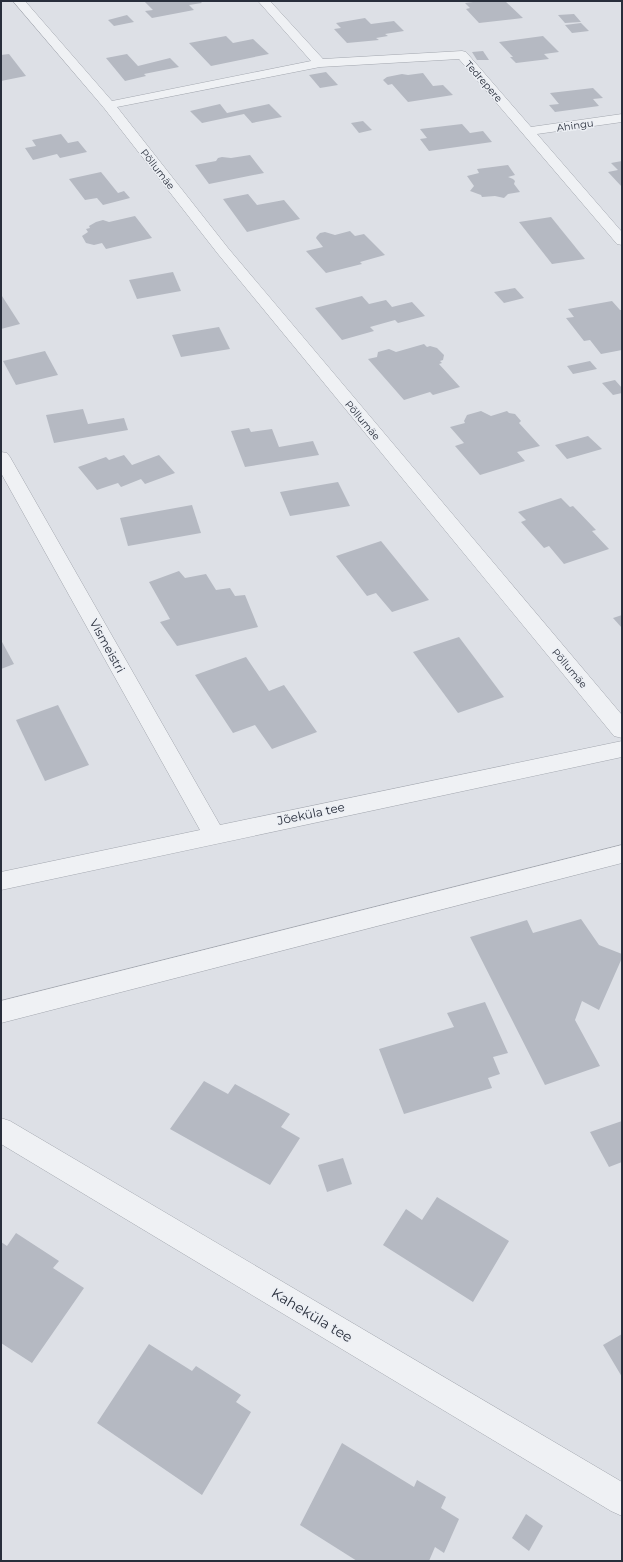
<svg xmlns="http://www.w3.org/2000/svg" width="623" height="1562" font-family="Montserrat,sans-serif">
<rect width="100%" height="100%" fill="#dde0e6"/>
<!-- building -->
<g fill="#b5b9c2">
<polygon points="144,1 200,1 202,3 189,5 194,10 152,18 145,11 153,10"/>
<polygon points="481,1 505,1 523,18 479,23 466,9 470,8 465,3"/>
<polygon points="574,14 581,22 565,23 558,15"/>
<polygon points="127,15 134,22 114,26 108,20"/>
<polygon points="365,18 371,24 394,21 404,31 385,34 388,36 376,38 379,40 347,43 334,29 341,28 336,23"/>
<polygon points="581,23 589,31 572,33 565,25"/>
<polygon points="226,36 233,43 253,39 269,54 211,66 189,43"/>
<polygon points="543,36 559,52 544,54 549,59 516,63 510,57 513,57 499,42"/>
<polygon points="483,51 489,60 477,60 472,52"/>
<polygon points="9,54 26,76 1,81 1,55"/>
<polygon points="127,54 138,66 170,58 179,67 144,74 146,76 125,81 106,58"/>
<polygon points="326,72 338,85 320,88 309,75"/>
<polygon points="423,73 433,86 443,85 453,95 408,102 392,84 388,85 383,80 387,77 402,74 408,75"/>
<polygon points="593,88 603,98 593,99 599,106 555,112 549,105 559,104 550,93"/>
<polygon points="220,104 227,113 269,104 282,117 252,123 244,114 202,123 190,111"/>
<polygon points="363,121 372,130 359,133 351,123"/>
<polygon points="462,124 470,133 483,131 492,142 429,151 420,139 427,138 420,129"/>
<polygon points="61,134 68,143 78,141 87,152 60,158 57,154 33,160 25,148 36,146 32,140"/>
<polygon points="250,155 264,173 209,184 195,165 216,161 218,158 222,157 231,158"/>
<polygon points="622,161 622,187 608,172 618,170 611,163"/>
<polygon points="508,165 515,175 508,177 513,179 515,181 514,184 520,192 508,194 504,198 495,196 482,197 481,195 470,191 474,186 467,176 479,173 477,169"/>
<polygon points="101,172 118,193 124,191 130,198 103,205 97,198 85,200 69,179"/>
<polygon points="248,194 257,205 284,200 300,219 247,232 223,199"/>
<polygon points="135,216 152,238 106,249 102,243 94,245 86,243 82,236 88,232 86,229 90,228 89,226 96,222 103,220 109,222"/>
<polygon points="551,217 585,259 552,264 519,222"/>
<polygon points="350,231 355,236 364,234 385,255 360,262 362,264 326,273 306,251 323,247 316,238 317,236 320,233 325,232 335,235"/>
<polygon points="173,272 181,291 137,299 129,280"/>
<polygon points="515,288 524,298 504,303 494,292"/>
<polygon points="2,296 20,324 1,329 1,297"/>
<polygon points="362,296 369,304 386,300 392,307 412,302 425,316 398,323 395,320 370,327 374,331 342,340 315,308"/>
<polygon points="612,301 620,310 622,310 622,350 601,354 590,340 584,341 566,318 574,317 568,309"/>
<polygon points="219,327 230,349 181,357 172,335"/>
<polygon points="424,344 427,347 430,346 437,348 444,355 443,360 440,361 442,363 439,364 460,387 433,395 430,392 404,400 368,359 377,357 378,352 389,349 396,352"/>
<polygon points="45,351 58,375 16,385 3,361"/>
<polygon points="590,361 597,369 573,374 567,366"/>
<polygon points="615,380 622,388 622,393 613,395 602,383"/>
<polygon points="83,409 88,424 124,418 128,430 54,443 46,415"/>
<polygon points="481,411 491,416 507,411 509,413 515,414 521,421 519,423 540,446 517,452 525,461 480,475 455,446 464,443 450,427 465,423 464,421 467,415"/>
<polygon points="249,428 251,432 272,429 279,447 313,441 319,455 245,467 231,431"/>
<polygon points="588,436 602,449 567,459 555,445"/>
<polygon points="124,455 132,465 159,455 175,473 145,484 141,479 121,487 118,483 97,490 78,467 106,457 109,460"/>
<polygon points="338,482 350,506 290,516 280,492"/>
<polygon points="561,498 570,507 573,506 596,530 592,531 609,549 564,564 549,546 544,548 521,522 526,520 518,512"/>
<polygon points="192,505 201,533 128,546 120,518"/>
<polygon points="381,541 429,600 392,612 376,593 367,596 336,556"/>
<polygon points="179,571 185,578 206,574 216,590 230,588 235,596 245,595 258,627 177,646 160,622 170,619 149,582"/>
<polygon points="622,615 622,628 613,618"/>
<polygon points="459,637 504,697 458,713 413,652"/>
<polygon points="1,640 14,664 1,669"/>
<polygon points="246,657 269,691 284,685 317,732 272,749 255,725 233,733 195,675"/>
<polygon points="58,705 89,765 45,781 16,720"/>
<polygon points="581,919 599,945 622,954 622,958 599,1010 582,1001 575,1020 600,1066 545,1085 470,937 527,920 533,933"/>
<polygon points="485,1002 508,1053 493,1057 500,1074 488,1078 492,1088 404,1114 379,1049 454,1027 447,1013"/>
<polygon points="204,1081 228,1094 235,1084 290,1114 281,1127 300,1138 270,1185 170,1129"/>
<polygon points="622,1121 622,1162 609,1167 590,1132"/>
<polygon points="343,1158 352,1184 327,1192 318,1165"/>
<polygon points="437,1197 509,1241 473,1302 383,1245 406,1209 422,1220"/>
<polygon points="16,1233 59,1261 53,1268 84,1288 32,1363 1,1343 1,1242 7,1246"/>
<polygon points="622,1334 622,1377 603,1345"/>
<polygon points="149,1344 192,1371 196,1366 241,1395 236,1402 251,1412 202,1495 97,1423"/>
<polygon points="342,1443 414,1487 417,1480 446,1497 441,1508 459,1519 444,1553 435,1547 429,1561 357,1561 300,1525"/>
<polygon points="526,1514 543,1526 529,1551 512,1538"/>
</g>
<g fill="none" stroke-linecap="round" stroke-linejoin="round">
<!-- minor casing -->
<g stroke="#a3a7af" stroke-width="1">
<g id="minor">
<polygon points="13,1 25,1 112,101 311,61 258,1 270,1 323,59 462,51 466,52 531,127 622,114 622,122 537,134 622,232 622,245 617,244 459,59 320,67 117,107 228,248 622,715 622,738 614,736 218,254 104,108"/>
<polygon points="1,452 7,453 10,457 220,825 622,741 622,757 1,890 1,872 200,830 1,473"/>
<polygon points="622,845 622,863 1,1023 1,1001"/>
<polygon points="1,1118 10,1121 622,1482 622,1516 611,1511 1,1144"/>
</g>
</g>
<!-- minor -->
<use href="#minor" fill="#eff1f4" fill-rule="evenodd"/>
</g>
<g text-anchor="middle" stroke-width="3" stroke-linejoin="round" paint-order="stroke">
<!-- far-street labels -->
<g font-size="10" fill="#282e3b" stroke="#eceff4">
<text transform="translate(484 81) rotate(49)" y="4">Tedrepere</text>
<text transform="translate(575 125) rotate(-8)" y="4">Ahingu</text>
<text transform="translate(158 169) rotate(52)" y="4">Põllumäe</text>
<text transform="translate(363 420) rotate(50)" y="4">Põllumäe</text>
<text transform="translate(570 668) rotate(50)" y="4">Põllumäe</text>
</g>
<!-- street labels -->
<g font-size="12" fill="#282e3b" stroke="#eceff4">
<text transform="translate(107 646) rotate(61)" y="4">Vismeistri</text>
<text transform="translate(311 814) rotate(-12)" y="4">Jõeküla tee</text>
</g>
<!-- near-street labels -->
<g font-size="14" fill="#282e3b" stroke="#eceff4">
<text transform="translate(312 1315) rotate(31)" y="5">Kaheküla tee</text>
</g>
</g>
<!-- border -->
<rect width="623" height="1562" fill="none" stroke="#282e3b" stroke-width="4"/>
</svg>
